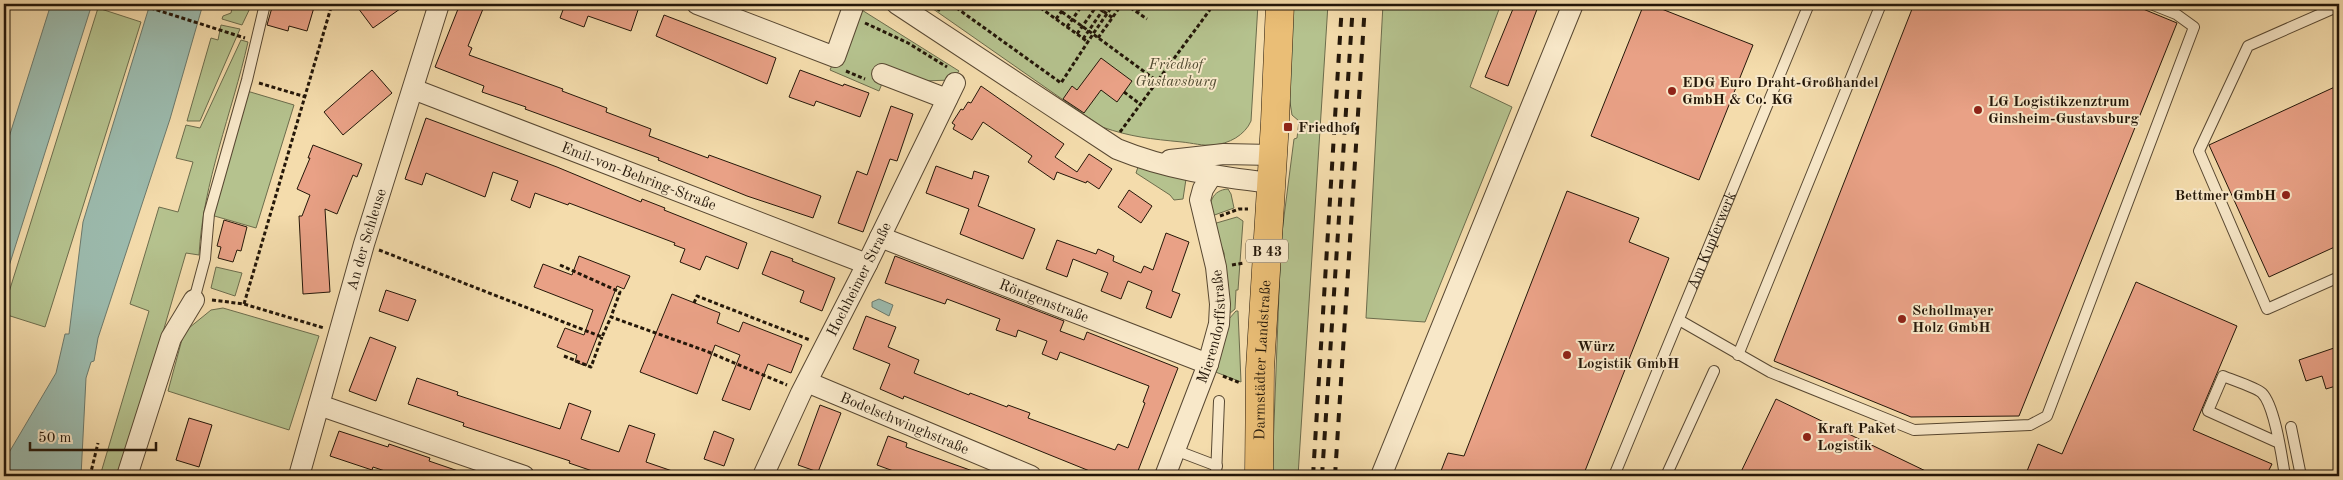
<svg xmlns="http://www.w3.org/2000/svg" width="2343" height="480" font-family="'Old Standard TT',serif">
<rect width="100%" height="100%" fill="#f4dcac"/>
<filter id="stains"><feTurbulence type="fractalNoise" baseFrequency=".004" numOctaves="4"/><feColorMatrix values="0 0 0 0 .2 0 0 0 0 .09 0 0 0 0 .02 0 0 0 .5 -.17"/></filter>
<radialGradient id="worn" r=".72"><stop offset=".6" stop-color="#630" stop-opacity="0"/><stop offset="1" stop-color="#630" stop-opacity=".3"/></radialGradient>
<!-- green -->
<g fill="#b5c28e" stroke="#6c6c4c">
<polygon points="233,4 252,4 242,25 222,19 223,16 231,13"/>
<path d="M926,4H1258L1251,121C1245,135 1229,144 1213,145C1203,146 1192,143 1182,142C1151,139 1131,137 1102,127Z"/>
<polygon points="1292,4 1328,4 1298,476 1272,476 1281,240 1294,139 1297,138 1299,121 1292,115 1287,83"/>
<polygon points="1383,4 1501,4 1470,87 1512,107 1425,322 1366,318"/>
<polygon points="857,7 959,71 952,80 922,81 887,71 879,91 830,70"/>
<polygon points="98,8 141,22 45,327 4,314 4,308"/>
<polygon points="221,25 240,29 200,121 187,121 211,38 218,40"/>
<path d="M241,40L248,42C232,113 203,182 199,255L186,253L121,476H100L149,311L130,304L159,207L178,212L193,162L176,158L186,125L200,128Z"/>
<polygon points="247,91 294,105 256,228 211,215"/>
<polygon points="1138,167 1186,179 1183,199 1174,200 1170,195 1136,173"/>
<path d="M1228,189L1231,194L1234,208L1209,217C1209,203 1212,190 1228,189Z"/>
<polygon points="1237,217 1243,221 1238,290 1236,290 1235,309 1229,314 1224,253 1213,224"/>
<polygon points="216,267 242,273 235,296 211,288"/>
<polygon points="223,308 319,336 289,430 168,391 184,332 211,310"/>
<polygon points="1236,311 1238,311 1241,382 1213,371 1228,320"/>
</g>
<!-- water -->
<g fill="#9cbbae" stroke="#6c796c">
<polygon points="51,4 92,4 4,282 4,153"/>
<polygon points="150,4 203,4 170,119 98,338 94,361 91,362 86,378 81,476 4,476 4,461 56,373 65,334 69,334 83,222"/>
<polygon points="879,299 893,305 889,316 872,307 872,302"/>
</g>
<!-- building -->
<g fill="#e9a186" stroke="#241709">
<polygon points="273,4 315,4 307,31 289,26 288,31 267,25"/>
<polygon points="355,4 407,4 373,28"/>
<polygon points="460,4 485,4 468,46 472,48 469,55 563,89 562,91 607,108 606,112 651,129 649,136 708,158 709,155 821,196 813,218 747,196 658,160 659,158 525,109 526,107 482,92 484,86 435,67"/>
<polygon points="560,4 640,4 631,31 588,16 584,27 560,18 564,7"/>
<polygon points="1515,4 1539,4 1508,86 1485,77"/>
<polygon points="1644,4 1649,4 1753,45 1699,180 1591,136"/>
<polygon points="1914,4 2131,4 2177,23 2019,416 1911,417 1774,361"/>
<polygon points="664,15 776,58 767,84 656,36"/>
<polygon points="1101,58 1132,81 1117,102 1101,90 1084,113 1063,99 1072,86 1077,90"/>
<polygon points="372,70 392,93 343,135 324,112"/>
<polygon points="800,70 843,86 844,84 869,93 860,117 816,101 814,106 789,97"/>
<polygon points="2339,85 2339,245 2269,277 2209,145"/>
<polygon points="981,86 1064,144 1055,157 1077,172 1089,154 1112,169 1099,189 1087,181 1086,183 1057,172 1054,180 1028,162 1032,156 983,122 972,140 953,129 955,125 952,123 961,109 963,110 968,102 971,103"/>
<polygon points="891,106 913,114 897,161 890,159 863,232 838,223 857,171 867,175"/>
<polygon points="426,118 557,167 641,202 642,199 665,208 664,210 747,243 738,269 706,256 700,270 680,262 685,249 674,245 675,243 569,203 568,205 535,193 530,208 511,200 518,181 493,172 485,197 426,173 422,185 405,179"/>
<polygon points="313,145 362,164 357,177 353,175 337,214 325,209 330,292 303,294 299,216 302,216 310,195 297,189 310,158 308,158"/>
<polygon points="936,166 972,179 974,171 989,176 978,206 1035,229 1023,259 960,234 969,209 926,193"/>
<polygon points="1129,190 1152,206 1141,223 1118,207"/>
<polygon points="1567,191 1639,218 1629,242 1669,258 1583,476 1439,476 1448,453 1464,456"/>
<polygon points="224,220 247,227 241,251 237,250 233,262 218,258 221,247 217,246"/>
<polygon points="1166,233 1189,242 1172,291 1180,294 1171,318 1146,308 1152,291 1128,281 1121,299 1101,291 1108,273 1073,259 1067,277 1046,269 1057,240 1096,254 1098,249 1114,256 1113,261 1141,273 1144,266 1153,270"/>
<polygon points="771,251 793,259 792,261 835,278 822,311 800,302 804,291 762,274"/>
<polygon points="579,256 630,276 624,289 617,286 586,366 575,362 577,355 557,347 565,328 584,335 593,310 534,287 543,264 572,275"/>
<polygon points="895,256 1064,321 1060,331 1084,340 1087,332 1178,368 1136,476 1102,476 904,396 903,399 880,389 890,364 853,349 866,316 896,327 888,347 919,360 914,373 969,395 970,393 1007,407 1008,405 1030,413 1028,418 1115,450 1118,444 1128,448 1145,403 1143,402 1149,386 1060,352 1057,360 1042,354 1047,341 1018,330 1016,337 996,330 1000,319 947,299 945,304 885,283"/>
<polygon points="2136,282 2237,326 2193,430 2272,464 2266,476 2025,476 2038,444 2062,454"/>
<polygon points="386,290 416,300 408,321 379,311"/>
<polygon points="672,294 720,313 717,323 739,332 743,322 802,345 791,373 768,364 750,410 722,400 740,355 715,345 697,394 640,372"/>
<polygon points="370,337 396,347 376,401 349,391"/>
<polygon points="2334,348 2339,364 2339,385 2326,389 2322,376 2306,381 2299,360"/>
<polygon points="417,378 458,392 457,395 560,429 569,403 591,411 581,439 619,452 629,425 655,434 646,462 681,474 681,476 607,476 569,463 570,461 463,426 464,423 408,404"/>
<polygon points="1776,399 1936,476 1739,476"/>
<polygon points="820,405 841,413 818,472 798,465"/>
<polygon points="189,418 212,425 199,467 176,460"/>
<polygon points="339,431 388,447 389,444 430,458 429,461 467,474 466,476 400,476 373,467 372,470 330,456"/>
<polygon points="714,431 734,439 724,466 704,459"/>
<polygon points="888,436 907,443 906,447 981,474 981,476 907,476 877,465"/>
</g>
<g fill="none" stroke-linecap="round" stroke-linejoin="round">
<!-- lane casing -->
<g stroke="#584832" stroke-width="12">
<g id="lane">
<polyline points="2339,6 2248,46 2199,151 2267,309 2339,277"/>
<polyline points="194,300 205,259 209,214 247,80 265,4"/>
<polyline points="1679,320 1770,372 1914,430 2030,425 2047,416 2194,27 2176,14 2151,4"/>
<polyline points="1738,355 1881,4"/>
<polyline points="2291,427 2301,476"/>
<path d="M2279,443L2208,411L2223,376C2232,380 2255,387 2262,393C2275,406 2282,458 2285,476"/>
<polyline points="1175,450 1217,466"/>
<polyline points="1216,476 1219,401"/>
<path id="s1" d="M1614,476L1809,4"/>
<polyline points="1666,476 1714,371"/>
</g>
</g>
<!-- street casing -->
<g stroke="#584832" stroke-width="22">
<g id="street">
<polyline points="697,4 835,57 854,4"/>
<path d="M897,4L1117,149C1166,169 1219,177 1271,183"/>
<polyline points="882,74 947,99"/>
<path id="s2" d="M413,89L867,264"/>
<polyline points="1170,160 1224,154 1273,155"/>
<path id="s3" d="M880,237L1208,364"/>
<path id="s4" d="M807,382L1031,476"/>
<polyline points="319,405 524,476"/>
<polyline points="127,476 171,338 194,300"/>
<path id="s5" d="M299,476L364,244L439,4"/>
<path id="s6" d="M763,476L801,393L867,264L955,83"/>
<path id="s7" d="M1165,476L1208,364L1219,324L1220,304L1216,267L1200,200L1203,189L1212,175"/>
<polyline points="1381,476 1573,4"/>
</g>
</g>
<!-- primary casing -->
<g stroke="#241709" stroke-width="29">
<g id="primary">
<path id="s8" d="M1259,476L1260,369L1275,122L1280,4"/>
</g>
</g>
<!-- path -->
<g stroke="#241709" stroke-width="3" stroke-dasharray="4 2.5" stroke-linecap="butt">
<polyline points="138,4 245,38"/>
<polyline points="951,4 1061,83 1093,34 1157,81"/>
<polyline points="1035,4 1088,42"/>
<polyline points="1093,4 1113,18"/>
<polyline points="1125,4 1147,19"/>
<polyline points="938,11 943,4"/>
<polyline points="1138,11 1143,4"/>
<polyline points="1062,12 1093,34 1113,5"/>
<polyline points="1056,19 1067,4"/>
<polyline points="865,23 908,43 947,67"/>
<polyline points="1067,27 1083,4"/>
<polyline points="1077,34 1098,4"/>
<polyline points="1098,38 1122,4"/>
<polyline points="1083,39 1107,4"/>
<polyline points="846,71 865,79"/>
<polyline points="259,83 306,97"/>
<polyline points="1124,92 1140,104"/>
<polyline points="1120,132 1209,11 1211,7 1206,4"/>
<polyline points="1220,216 1239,209 1248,209"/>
<polyline points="379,250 602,337 611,317 706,351 787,385"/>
<polyline points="560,265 620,292 611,317"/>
<polyline points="1232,265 1244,263"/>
<polyline points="212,300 244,304 324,328"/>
<polyline points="694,303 697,296 810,340"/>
<polyline points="244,304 332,4"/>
<polyline points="564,356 591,367 602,337"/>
<polyline points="1223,376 1240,383"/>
<polyline points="90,476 98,443"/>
</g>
<!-- lane -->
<use href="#lane" stroke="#f8e8c9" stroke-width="10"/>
<!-- street -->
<use href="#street" stroke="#f8e8c9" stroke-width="20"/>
<!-- primary -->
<use href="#primary" stroke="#eabe76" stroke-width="28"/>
<!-- rail -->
<g stroke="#241709" stroke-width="4" stroke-dasharray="9 9" stroke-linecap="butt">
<polyline points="1313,476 1342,4"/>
<polyline points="1322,476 1353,4"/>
<polyline points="1335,476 1365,4"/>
</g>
</g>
<!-- markers -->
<g fill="#8f2418" stroke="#f8e8c9" stroke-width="2">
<circle cx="1672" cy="91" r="5"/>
<circle cx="1978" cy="110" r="5"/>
<rect x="1283" y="122" width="10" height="10" rx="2.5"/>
<circle cx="2286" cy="195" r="5"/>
<circle cx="1902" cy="319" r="5"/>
<circle cx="1567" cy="355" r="5"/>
<circle cx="1807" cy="437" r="5"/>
</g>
<g text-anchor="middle" stroke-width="4" stroke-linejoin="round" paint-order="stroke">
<!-- shield labels -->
<rect fill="#f8e8c9" stroke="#645643" stroke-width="1" x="1246" y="239.5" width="42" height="23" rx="4"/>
<g font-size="14" font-weight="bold" fill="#241709">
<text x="1267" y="256">B 43</text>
</g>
<!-- park labels -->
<g font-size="15" font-style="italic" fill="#504a31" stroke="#f8e8c9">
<text x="1176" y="69">Friedhof<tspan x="1176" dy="17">Gustavsburg</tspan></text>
</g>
<!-- poi labels -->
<g font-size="15" font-weight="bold" fill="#241709" stroke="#f8e8c9" text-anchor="start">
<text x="1682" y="87">EDG Euro Draht-Großhandel<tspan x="1682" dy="17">GmbH &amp; Co. KG</tspan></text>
<text x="1988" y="106">LG Logistikzenztrum<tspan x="1988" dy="17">Ginsheim-Gustavsburg</tspan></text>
<text x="1298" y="132">Friedhof</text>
<text x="2276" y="200" text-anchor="end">Bettmer GmbH</text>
<text x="1912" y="315">Schollmayer<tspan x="1912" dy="17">Holz GmbH</tspan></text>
<text x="1577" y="351">Würz<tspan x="1577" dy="17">Logistik GmbH</tspan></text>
<text x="1817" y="433">Kraft Paket<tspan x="1817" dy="17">Logistik</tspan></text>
</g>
<!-- street labels -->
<g font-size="15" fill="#241709" stroke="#f8e8c9">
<text dy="5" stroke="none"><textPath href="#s2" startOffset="242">Emil-von-Behring-Straße</textPath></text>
<text dy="5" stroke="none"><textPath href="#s5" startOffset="246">An der Schleuse</textPath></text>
<text dy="5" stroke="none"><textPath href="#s1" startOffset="255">Am Kupferwerk</textPath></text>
<text dy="5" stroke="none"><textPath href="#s6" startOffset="219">Hochheimer Straße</textPath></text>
<text dy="5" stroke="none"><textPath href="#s3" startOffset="176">Röntgenstraße</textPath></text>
<text dy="5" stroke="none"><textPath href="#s7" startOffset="158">Mierendorffstraße</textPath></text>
<text dy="5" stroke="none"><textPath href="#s8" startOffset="116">Darmstädter Landstraße</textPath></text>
<text dy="5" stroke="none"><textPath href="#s4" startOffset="106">Bodelschwinghstraße</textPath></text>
</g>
</g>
<!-- margin -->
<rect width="2343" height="480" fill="none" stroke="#f4dcac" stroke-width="20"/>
<rect x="5" y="5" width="2333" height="470" fill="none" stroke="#241709" stroke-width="2.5"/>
<rect x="10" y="10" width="2323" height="460" fill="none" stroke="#241709"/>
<!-- scale -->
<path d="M30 442v8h126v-8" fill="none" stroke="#241709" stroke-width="2.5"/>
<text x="38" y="442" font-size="15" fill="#241709" stroke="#f8e8c9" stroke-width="4" paint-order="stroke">50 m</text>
<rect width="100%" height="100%" filter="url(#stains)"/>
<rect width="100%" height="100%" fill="url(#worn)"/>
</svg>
